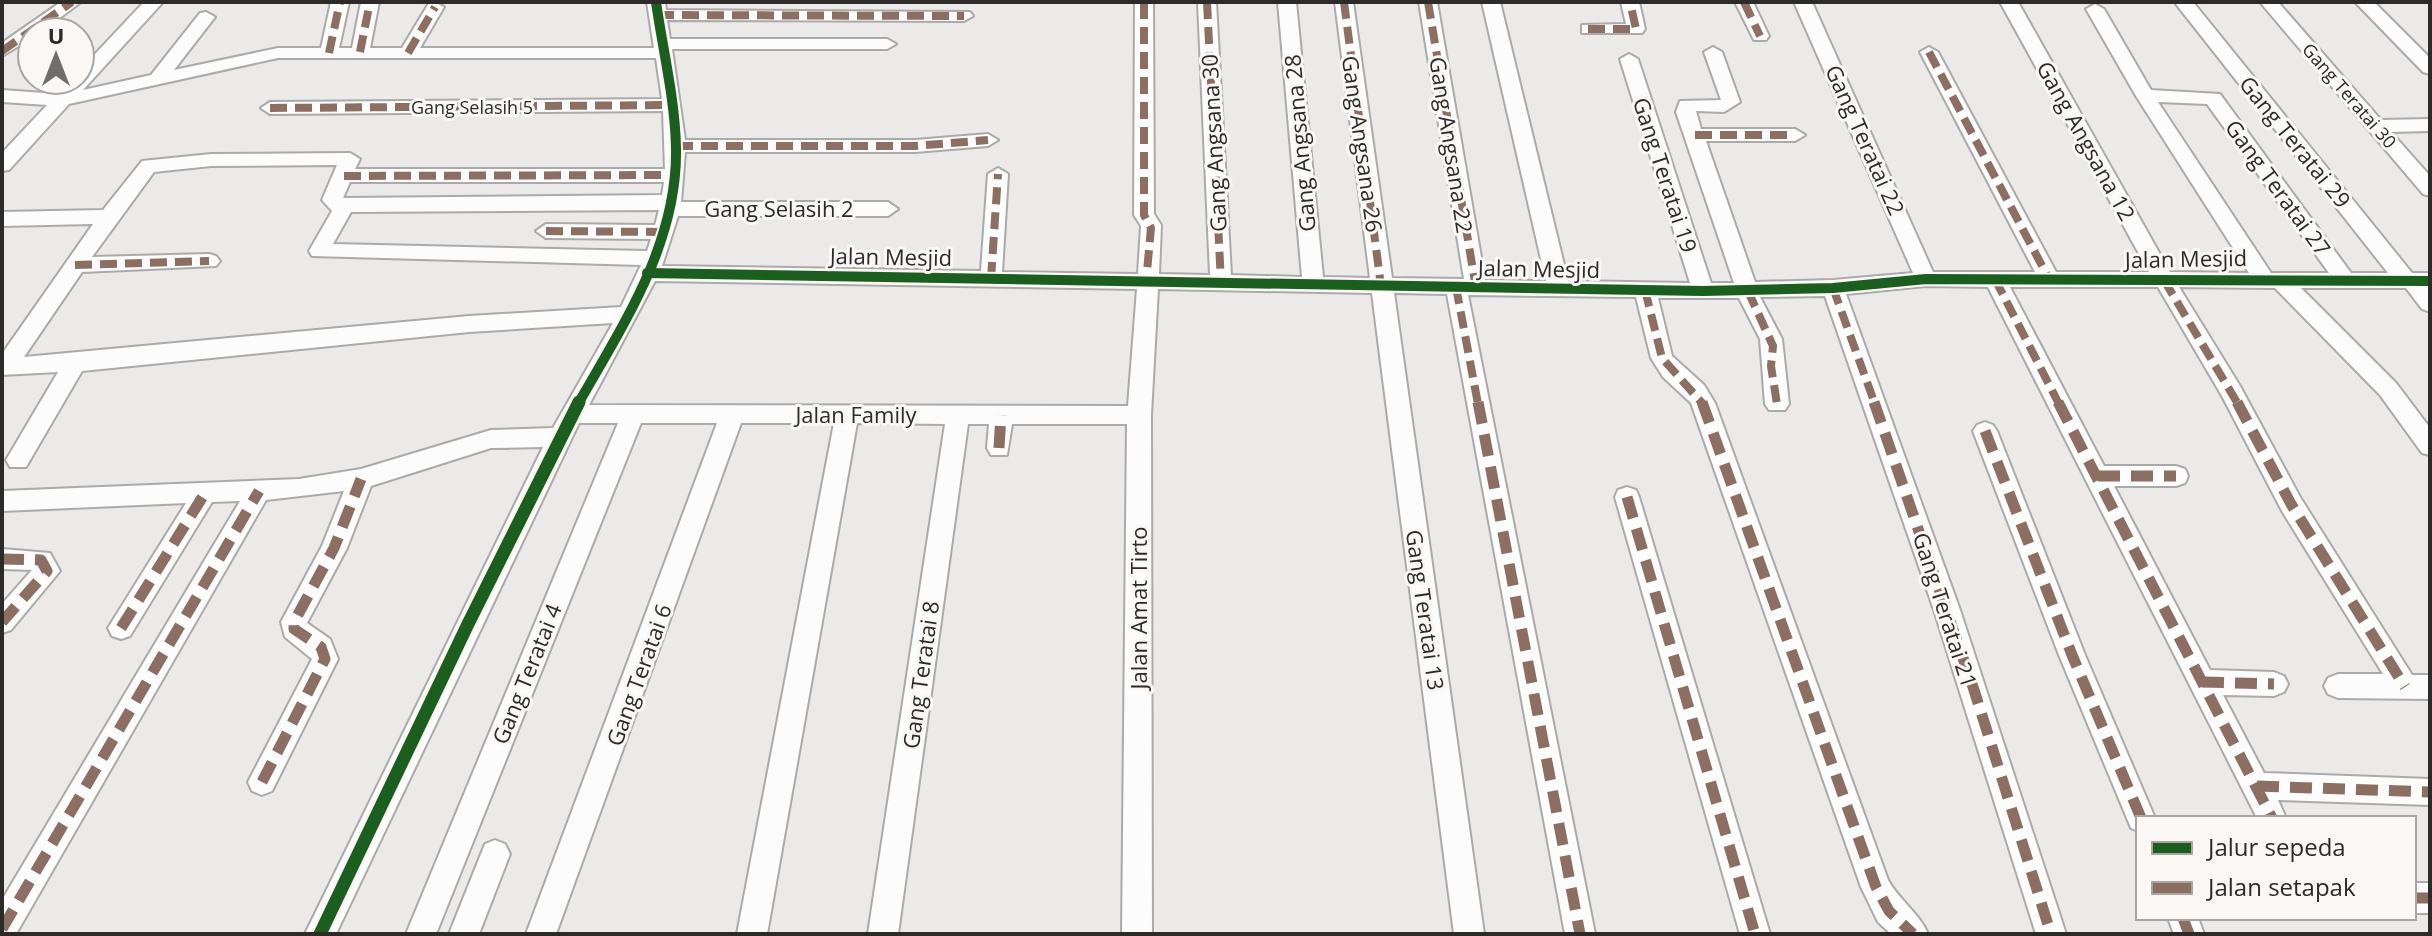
<svg xmlns="http://www.w3.org/2000/svg" width="2432" height="936" font-family="'Open Sans',sans-serif">
<rect width="100%" height="100%" fill="#eceae8"/>
<g fill="none" stroke-linecap="round" stroke-linejoin="round">
<!-- street casing -->
<g stroke="#acaaa9" stroke-width="4">
<g id="street">
<polygon points="61,2 81,2 41,32 32,32 32,38 2,56 2,43"/>
<path d="M144,2H163L83,90L151,75L200,13L206,12L215,17L174,70L278,48H321L331,2H349L339,48H352L361,2H379L370,48H402L429,3L434,2L444,7L420,48H654L647,2H665L666,10L970,12L973,16L964,21L667,20L670,39H887L896,44L887,49H672L685,140H915L988,134L998,140L988,146L915,152H685L681,202H888L898,209L888,216H678L662,266L981,271L988,174L998,168L1008,174L1002,272L1138,274L1141,226L1134,215L1135,2H1153L1154,214L1161,225L1159,274L1210,275L1198,2H1216L1231,275L1302,277L1278,2H1296L1323,277L1370,278L1335,2H1353L1392,278L1464,279L1419,2H1437L1485,280L1546,281L1482,2H1500L1568,281L1690,283L1620,59L1629,54L1638,59L1711,283H1734L1676,112L1680,101L1721,100L1704,52L1713,47L1722,52L1740,102L1724,112L1696,111L1701,129H1795L1805,135L1795,141H1706L1755,282L1833,280L1913,273L1794,2H1812L1933,272H2035L1920,52L1929,47L1938,52L2056,272H2149L2000,2H2018L2170,272L2249,273L2136,96L2086,9L2095,4L2104,9L2151,90L2220,94L2351,273H2388L2176,4L2193,2L2412,273H2430V312L2422,309L2406,288H2301L2396,383L2430,428V455L2422,453L2380,395L2275,288L2179,287L2240,386L2300,497L2412,675H2430V699L2338,698L2328,694L2324,686L2328,678L2338,674H2383L2282,511L2222,396L2158,287H2010L2104,466H2176L2185,469L2188,476L2185,483L2176,486H2114L2210,670L2274,672L2284,676L2288,684L2284,692L2274,696L2223,695L2264,773L2430,779V805L2278,800L2286,818H2257L1988,287L1926,286L1846,294L1960,610L2066,934H2036L1934,610L1825,296L1760,297L1782,339L1789,404L1785,410H1769L1765,404L1760,339L1739,298H1658L1672,356L1704,385L1715,403L1888,880C1899,900 1920,914 1928,934H1891L1878,922L1861,887L1691,403L1663,377L1651,358L1636,297L1468,295L1595,934H1565L1447,294L1394,293L1484,934H1454L1372,293L1158,289L1151,415L1152,934H1122L1127,424H1012L1007,455H991L987,448L989,424H968L898,934H868L945,424L857,423L767,934H737L834,423H741L556,934H526L717,423H641L436,934H406L618,423H579L336,934H305L543,447L491,448L371,486L347,548L307,623L330,639L338,659L272,791L262,795L252,791L248,782L312,659L285,637L281,622L322,546L344,491L266,500L16,934H2V900L240,501L212,502L130,636L121,639L112,636L108,628L186,503L2,511V491L299,479L361,469L491,430L553,428L613,323L469,332L82,371L26,467H10L6,460L58,372L2,375V354L93,224L2,226V212L103,210L142,161L211,154L350,153L360,159L355,169H665L663,111L270,114L261,108L270,102L662,99L656,58H278L69,104L9,170L2,171V153L47,105L2,102V90L58,94L71,80H80V70ZM2158,102L2207,104L2329,273H2271ZM337,165L322,200L332,211L309,251L312,256L641,265L621,307L469,316L24,357L82,272L216,266L220,261L216,256L209,254L92,257L154,172L211,166ZM350,182H664L662,195L343,198ZM659,210L655,225L546,224L536,231L546,238L651,239L647,251L333,244L351,212ZM655,281L1137,289L1128,406L589,405Z"/>
<polygon points="1621,2 1639,2 1645,29 1642,33 1582,33 1582,25 1626,24"/>
<polygon points="1735,2 1753,2 1769,36 1766,40 1754,40"/>
<polygon points="2260,2 2278,2 2381,120 2430,119 2430,131 2391,132 2430,176 2430,196 2423,194"/>
<polygon points="2355,2 2374,2 2430,58 2430,74 2423,72"/>
<polygon points="1985,422 1993,425 1997,431 2085,655 2155,818 2138,818 2138,831 2131,828 2059,655 1973,431 1977,425"/>
<polygon points="1627,487 1636,490 1639,497 1770,934 1740,934 1615,497 1618,490"/>
<polygon points="2,549 50,553 60,571 11,630 2,633 2,604 32,570 2,569"/>
<polygon points="495,840 505,844 510,854 479,934 449,934 485,844"/>
<rect x="2414" y="883" width="16" height="30"/>
<polygon points="2168,918 2198,918 2204,934 2174,934"/>
</g>
</g>
<!-- street -->
<use href="#street" fill="#fcfcfc" fill-rule="evenodd"/>
<!-- quiet-far1 -->
<g stroke="#8d6e63" stroke-width="8" stroke-dasharray="17 8" stroke-linecap="butt">
<polyline points="1144,2 1144,215 1151,228 1146,282"/>
<polyline points="1207,2 1221,283"/>
<polyline points="1344,2 1381,286"/>
<polyline points="1428,2 1476,288"/>
<polyline points="1744,2 1760,36"/>
<polyline points="657,15 964,16"/>
<polyline points="1588,29 1636,29 1630,2"/>
<polyline points="2,51 72,2"/>
<polyline points="360,52 370,2"/>
<polyline points="1929,52 2049,279"/>
<polyline points="329,53 340,2"/>
<polyline points="408,53 435,7"/>
<polyline points="270,108 673,105"/>
<polyline points="1695,135 1795,135"/>
<polyline points="676,146 915,146 988,140"/>
<polyline points="344,176 675,175"/>
<polyline points="546,231 662,232"/>
<polyline points="75,265 209,261"/>
<polyline points="991,279 998,174"/>
<polyline points="1995,279 2059,404"/>
<polyline points="2164,280 2238,404"/>
<polyline points="1456,287 1478,404"/>
<polyline points="1833,288 1875,404"/>
<polyline points="1645,290 1662,358 1703,404"/>
<polyline points="1748,291 1773,346 1771,366 1777,404"/>
</g>
<!-- quiet -->
<g stroke="#8d6e63" stroke-width="11" stroke-dasharray="22 11" stroke-linecap="butt">
<polyline points="1478,402 1580,934"/>
<polyline points="1702,402 1876,887 1889,911 1913,934"/>
<polyline points="1874,402 1974,690 2051,934"/>
<polyline points="2058,402 2272,818"/>
<polyline points="2237,402 2291,504 2405,687"/>
<polyline points="1985,431 2072,655 2141,818"/>
<polyline points="999,448 1001,415"/>
<polyline points="2098,476 2176,476"/>
<polyline points="1627,497 1755,934"/>
<polyline points="2,559 41,560 47,571 2,622"/>
<polyline points="121,628 205,493"/>
<polyline points="2202,682 2274,684"/>
<polyline points="262,782 325,659 321,647 294,629 294,622 334,548 361,479"/>
<polyline points="2257,786 2430,792"/>
<polyline points="2414,898 2430,898"/>
<polyline points="2183,918 2189,934"/>
<polyline points="2,929 259,491"/>
</g>
<!-- cycleway-far1 casing -->
<g stroke="#fbf7f4" stroke-width="14">
<g id="cycleway-far1">
<polyline points="647,273 1703,291 1833,288 1926,279 2430,281"/>
<path d="M578,404C623,325 678,243 676,148C675,99 663,51 656,2"/>
</g>
</g>
<!-- cycleway casing -->
<g stroke="#fbf7f4" stroke-width="18">
<polyline id="cycleway" points="320,934 468,624 579,402"/>
</g>
<!-- cycleway-far1 -->
<use href="#cycleway-far1" stroke="#1b5e20" stroke-width="10"/>
<!-- cycleway -->
<use href="#cycleway" stroke="#1b5e20" stroke-width="13"/>
</g>
<g text-anchor="middle" stroke-width="6" stroke-linejoin="round" paint-order="stroke">
<!-- far-street labels -->
<g font-size="18" fill="#2c2b2a" stroke="#fbf7f4">
<text transform="translate(2349 96) rotate(49)" y="6">Gang Teratai 30</text>
<text x="472" y="114">Gang Selasih 5</text>
</g>
<!-- street labels -->
<g font-size="22" fill="#2c2b2a" stroke="#fbf7f4">
<text transform="translate(1865 140) rotate(66)" y="8">Gang Teratai 22</text>
<text transform="translate(2086 141) rotate(61)" y="8">Gang Angsana 12</text>
<text transform="translate(2295 142) rotate(51)" y="8">Gang Teratai 29</text>
<text transform="translate(1214 143) rotate(-93)" y="8">Gang Angsana 30</text>
<text transform="translate(1300 143) rotate(-95)" y="8">Gang Angsana 28</text>
<text transform="translate(1362 144) rotate(82)" y="8">Gang Angsana 26</text>
<text transform="translate(1451 145) rotate(81)" y="8">Gang Angsana 22</text>
<text transform="translate(1665 175) rotate(72)" y="8">Gang Teratai 19</text>
<text transform="translate(2278 188) rotate(54)" y="8">Gang Teratai 27</text>
<text x="779" y="217">Gang Selasih 2</text>
<text transform="translate(891 257) rotate(1)" y="8">Jalan Mesjid</text>
<text transform="translate(2186 259) rotate(-1)" y="8">Jalan Mesjid</text>
<text transform="translate(1539 269) rotate(1)" y="8">Jalan Mesjid</text>
<text x="856" y="423">Jalan Family</text>
<text transform="translate(1139 608) rotate(-90)" y="8">Jalan Amat Tirto</text>
<text transform="translate(1425 610) rotate(82)" y="8">Gang Teratai 13</text>
<text transform="translate(1945 610) rotate(72)" y="8">Gang Teratai 21</text>
<text transform="translate(527 674) rotate(-68)" y="8">Gang Teratai 4</text>
<text transform="translate(639 675) rotate(-70)" y="8">Gang Teratai 6</text>
<text transform="translate(921 675) rotate(-82)" y="8">Gang Teratai 8</text>
</g>
</g>
<!-- border -->
<rect width="2432" height="936" fill="none" stroke="#2c2b2a" stroke-width="8"/>
<!-- legend -->
<rect x="2136" y="816" width="280" height="104" fill="#fbf7f4" stroke="#a8a5a3" stroke-width="2"/>
<rect x="2152" y="842" width="40" height="12" fill="#1b5e20" stroke="#a8a5a3" stroke-width="2"/>
<text x="2208" y="856" font-size="24" fill="#2c2b2a">Jalur sepeda</text>
<rect x="2152" y="882" width="40" height="12" fill="#8d6e63" stroke="#a8a5a3" stroke-width="2"/>
<text x="2208" y="896" font-size="24" fill="#2c2b2a">Jalan setapak</text>
<!-- north arrow -->
<g transform="translate(56 56)"><circle r="38" fill="#fbf7f4" stroke="#a8a5a3" stroke-width="2"/>
<path d="M0-6L14 30L0 20L-14 30Z" fill="#6f6e6c"/>
<text y="-12" font-size="22" font-weight="bold" text-anchor="middle" fill="#2c2b2a">U</text>
</g>
</svg>
